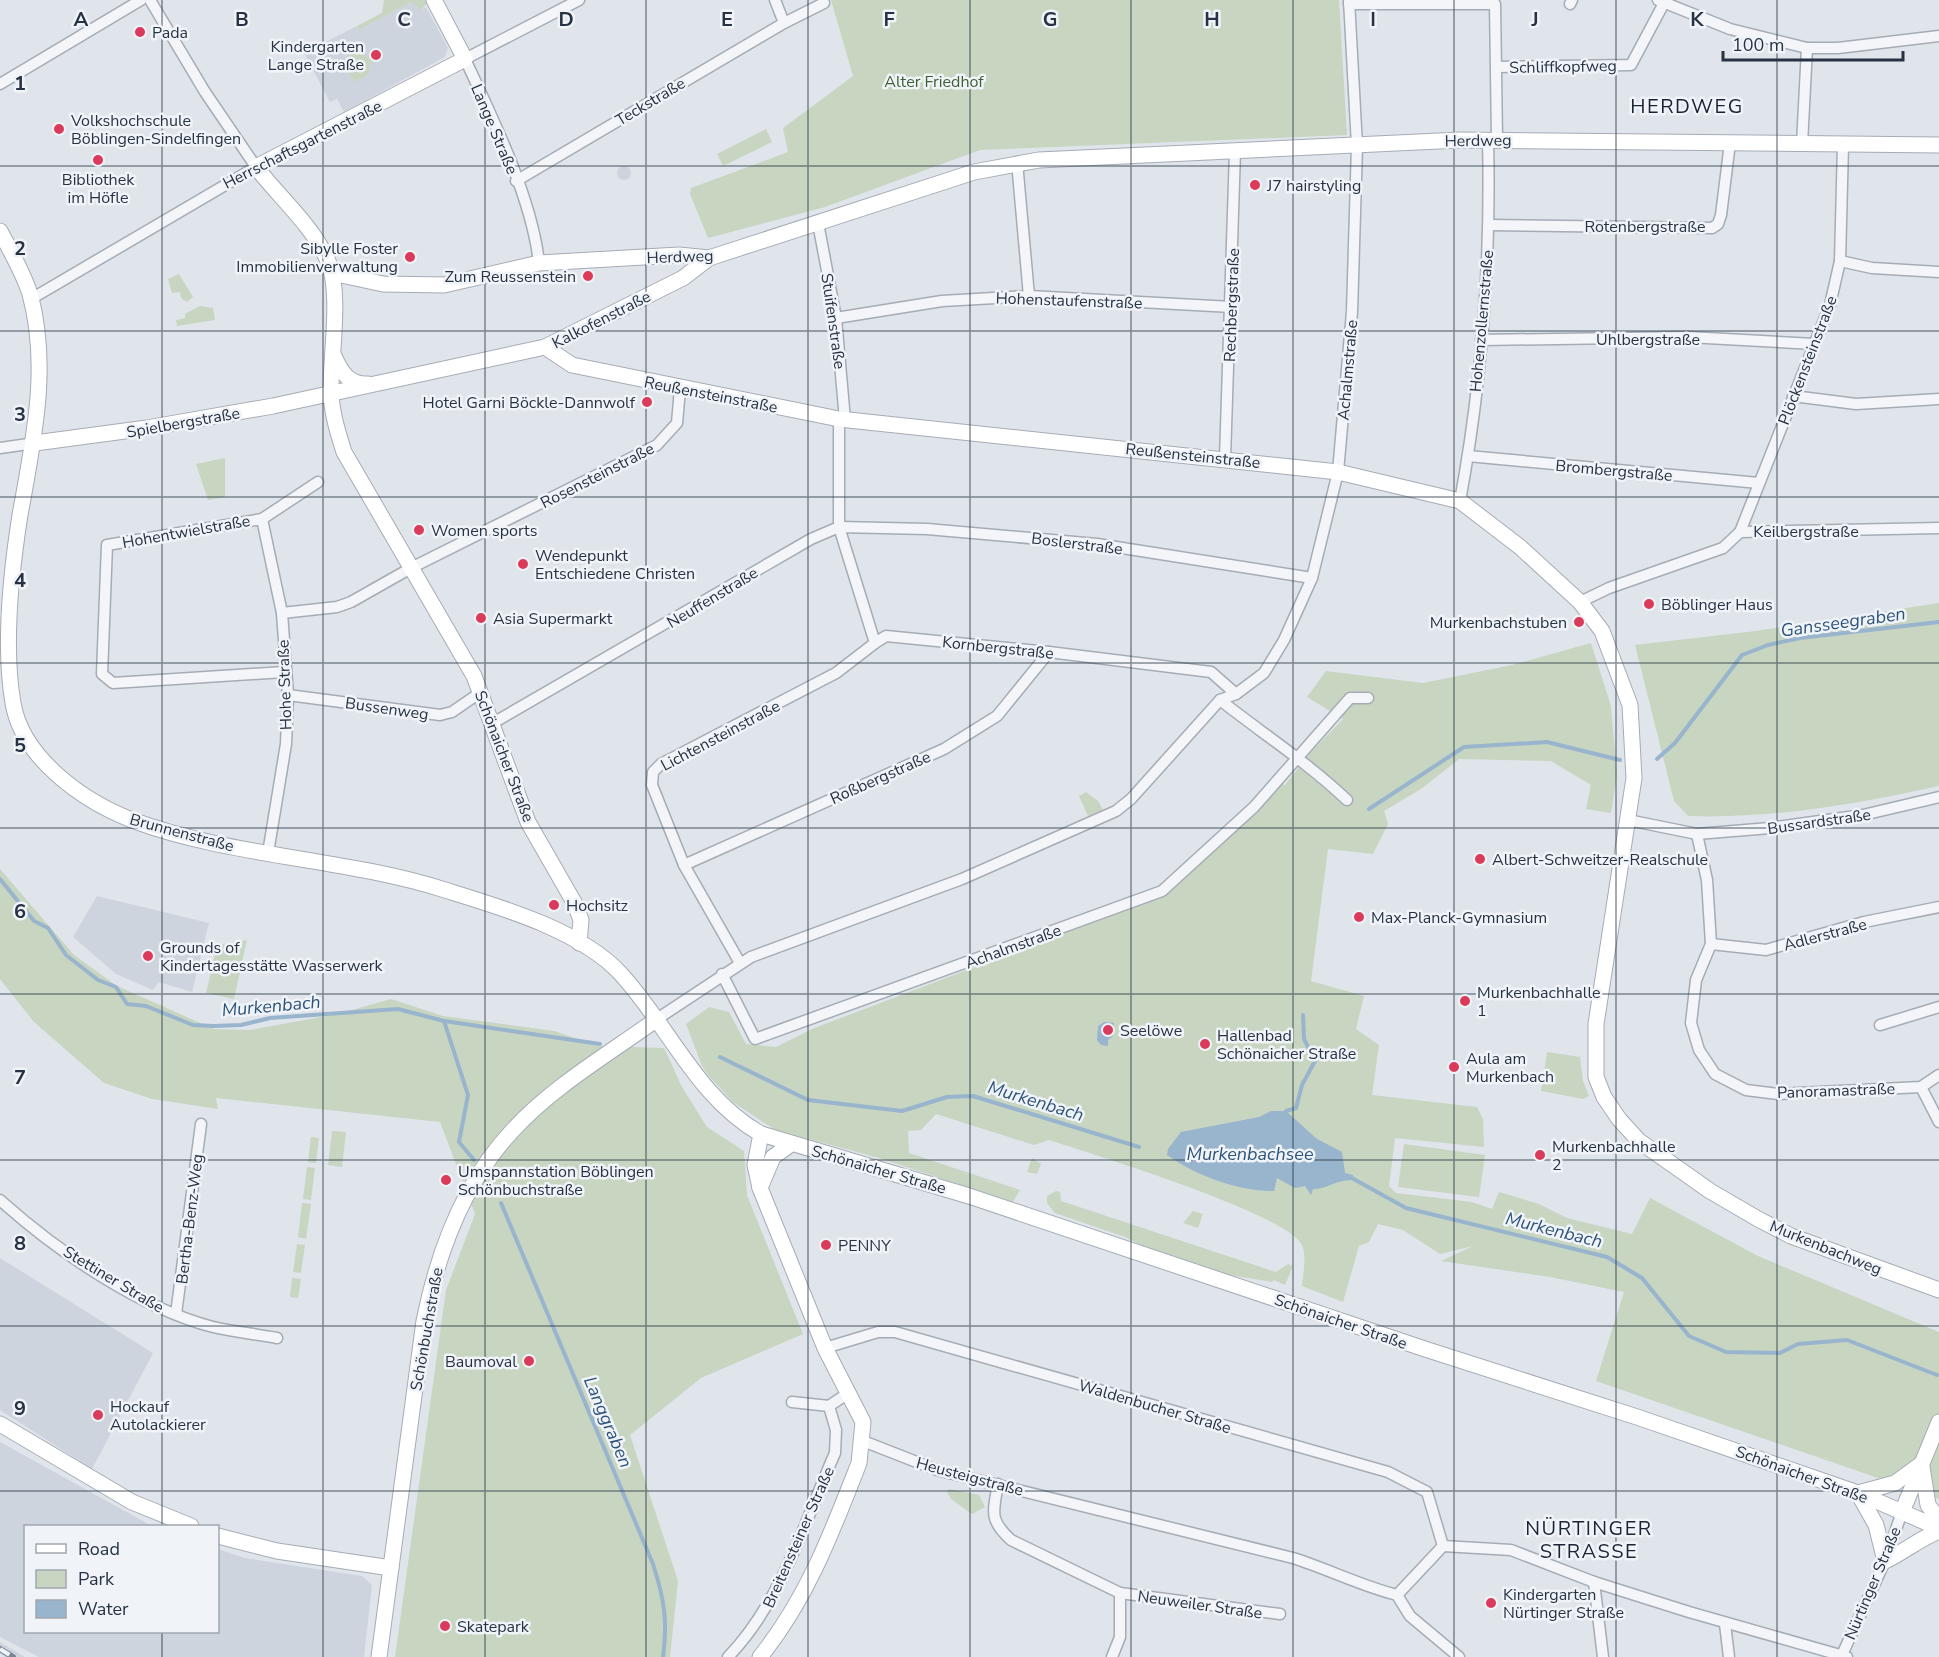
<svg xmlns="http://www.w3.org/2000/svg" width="1939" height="1657" font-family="'Nunito Sans',sans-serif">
<rect width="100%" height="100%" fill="#e0e5eb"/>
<!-- built -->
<g fill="#ced4dd">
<polygon points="411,2 421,10 426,7 448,48 445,57 344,112 337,99 330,102 304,53 357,26 359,30"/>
<circle cx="624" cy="173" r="7"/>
<polygon points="97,896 209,923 192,992 159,982 153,990 116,974 73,937"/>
<polygon points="0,1258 153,1353 92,1469 0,1410"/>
<polygon points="0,1442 152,1526 26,1526 26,1632 218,1632 218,1549 245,1558 362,1576 372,1585 364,1657 39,1657 0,1637"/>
<polygon points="0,1642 3,1644 25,1657 5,1657 0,1654"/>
</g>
<!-- green -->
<g fill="#c7d5c1">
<polygon points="384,0 425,0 427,3 421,10 411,2 359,30 357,26 382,13"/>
<polygon points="831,0 1339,0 1347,135 980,150 825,207 708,238 690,194 691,188 788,152 783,128 853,76"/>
<polygon points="362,44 365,58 369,56 371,59 383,53 385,55 369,65 369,74 354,82 346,66 349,51"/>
<polygon points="766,129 772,142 723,166 717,154"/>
<polygon points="179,274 193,297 187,302 181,298 180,292 172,293 168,279"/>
<polygon points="200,306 213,308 215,320 177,326 176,320 185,318 185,314"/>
<polygon points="225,458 225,497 208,500 196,464"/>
<path d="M1939,603V786C1857,804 1772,819 1688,816L1674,801L1635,645L1756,631Z"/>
<path d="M1591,643L1611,706L1617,775L1611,813L1586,809L1591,785L1551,761L1459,759L1421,789L1384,811L1388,824L1373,854L1328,849L1311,981L1364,996L1356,1029L1379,1045L1372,1095L1477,1107L1483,1119L1484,1147L1395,1138L1389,1186L1396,1193L1472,1202L1492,1209L1499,1192L1539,1204L1567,1218L1632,1234L1650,1198L1758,1256L1939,1332V1499L1596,1381L1624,1292L1550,1277L1441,1261L1473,1246L1440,1254L1403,1230L1378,1224L1369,1242L1359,1246L1343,1302L1302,1286C1303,1274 1307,1257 1302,1245C1288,1214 1089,1153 1049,1140L1034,1145L936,1114L921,1130L908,1131L909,1153L1020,1190L1013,1202L879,1158L775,1130L733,1102L709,1076L702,1066L686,1024L709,1007L729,1012L746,1044L776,1047L812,1029L1164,895L1282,779L1284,786L1311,752L1343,719L1307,697L1326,671L1423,683L1512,665Z"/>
<polygon points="1086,792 1098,801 1103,810 1088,816 1079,796"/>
<polygon points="0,869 74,955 117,986 214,1029 250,1030 338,1014 391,999 443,1016 554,1031 598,1046 664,1048 682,1087 707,1127 744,1151 747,1195 803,1334 701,1378 630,1435 678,1581 670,1657 395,1657 446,1290 475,1214 440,1122 216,1098 218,1109 152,1099 104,1083 34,1022 0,979"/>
<polygon points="247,940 234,999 206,993 217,945"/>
<polygon points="1547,1052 1580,1057 1583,1081 1589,1096 1583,1099 1541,1091"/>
<polygon points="332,1131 346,1132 342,1167 328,1165"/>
<polygon points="311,1137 319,1138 316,1163 308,1162"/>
<polygon points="1404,1144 1485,1155 1479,1197 1398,1187"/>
<polygon points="1032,1158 1041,1164 1037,1174 1027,1172"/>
<polygon points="307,1167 315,1168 311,1200 303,1199"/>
<polygon points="1056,1191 1060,1192 1061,1201 1276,1272 1288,1264 1293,1266 1285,1285 1274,1280 1272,1282 1224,1274 1165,1257 1125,1237 1055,1213 1047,1203 1047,1196"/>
<polygon points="302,1203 311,1204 306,1239 298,1237"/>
<polygon points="1193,1211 1203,1214 1198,1228 1183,1223"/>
<polygon points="297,1244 305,1245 301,1273 293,1272"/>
<polygon points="292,1278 301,1279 298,1298 290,1297"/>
<polygon points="949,1489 979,1495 985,1507 972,1514 951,1499 947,1492"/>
</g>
<!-- water -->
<g fill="#98b5cd">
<polygon points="1104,1022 1114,1023 1113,1036 1108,1040 1108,1046 1101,1045 1097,1040 1098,1026"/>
<path d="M1271,1111H1286L1317,1139L1342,1152L1345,1173L1353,1175V1180C1337,1179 1328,1189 1313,1189L1311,1195L1305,1186L1295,1188L1277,1178L1274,1191C1237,1191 1197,1176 1167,1155L1168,1149L1181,1132L1259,1117Z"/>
</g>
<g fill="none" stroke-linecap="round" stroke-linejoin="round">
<!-- stream -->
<g stroke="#98b5cd" stroke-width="4">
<polyline points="1657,759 1675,743 1742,655 1768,645 1800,638 1939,622"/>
<polyline points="1369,809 1464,747 1547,742 1620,760"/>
<polyline points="0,879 34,921 48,928 66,955 98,980 116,987 127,1004 146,1006 193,1025 214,1026 241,1025 270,1018 398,1009 444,1021 600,1044"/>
<polyline points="444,1021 468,1095 459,1142 474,1160"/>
<polyline points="720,1057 808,1100 902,1111 947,1097 973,1096 1139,1147"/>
<polyline points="1286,1111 1296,1108 1302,1085 1315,1061 1304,1039 1303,1015"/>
<polyline points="1350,1177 1406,1208 1607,1257 1642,1278 1689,1336 1726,1352 1780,1353 1798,1344 1847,1340 1937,1375"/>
<path d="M501,1203L653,1564C664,1598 668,1621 663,1657"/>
</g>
<!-- street casing -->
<g stroke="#a5acb6" stroke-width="13">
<g id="street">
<polyline points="1658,0 1730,29 1807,48"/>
<polyline points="1349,4 1495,4 1497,139"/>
<polyline points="1570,4 1572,0"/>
<polyline points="784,23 824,3"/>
<polyline points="1497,67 1631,65 1664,3"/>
<polyline points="0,84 141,0"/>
<polyline points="1802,144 1807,48 1838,48 1939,36"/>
<polyline points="1017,162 1029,296"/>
<polyline points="516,181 784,23 775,0"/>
<polyline points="818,223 836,318 845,420"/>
<polyline points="1490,225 1712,228 1718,224 1721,215 1730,143"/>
<polyline points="1840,261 1872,268 1939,272"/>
<path d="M539,263C532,198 493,119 465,59L579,0"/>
<polyline points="31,299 256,167 205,92 150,0"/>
<polyline points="836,318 942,301 1029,296 1232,307"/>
<polyline points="1481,340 1688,337 1814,344"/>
<polyline points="1793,396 1856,404 1939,399"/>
<polyline points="0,448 35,443"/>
<polyline points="1468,456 1759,483"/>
<polyline points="1225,459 1235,151"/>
<path d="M1460,501C1482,382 1491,260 1488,139"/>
<polyline points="262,519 282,613 288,695 286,744 268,853"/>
<polyline points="1740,532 1830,305 1840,261 1843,145"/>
<polyline points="1580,602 1609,588 1723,548 1740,532 1939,528"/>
<polyline points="282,613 337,607 351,602 411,568 657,445 677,423 680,389"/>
<polyline points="284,672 113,683 102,674 107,545 262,519 318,482"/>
<polyline points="1236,694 1211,672 1049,652 886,636 875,643 839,527 927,529 1097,544 1312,578"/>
<polyline points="288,695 440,715 452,712 481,692"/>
<path d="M1220,700C1262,733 1308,763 1347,800"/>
<polyline points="493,723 811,539 839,527 839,419"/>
<polyline points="1628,820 1697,834 1770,828 1863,815 1939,797"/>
<polyline points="1697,834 1707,880 1711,944 1696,980 1691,1023 1699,1050 1715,1074 1746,1090 1778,1094 1921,1087 1939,1075"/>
<polyline points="684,865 944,749 997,716 1049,652"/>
<polyline points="1711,944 1766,950 1864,922 1939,907"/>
<polyline points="740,963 684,865 652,785 653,772 661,764 836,673 875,643"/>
<polyline points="722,974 755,1039 1162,891 1254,807 1350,698 1368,698"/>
<polyline points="657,1019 751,957 962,879 1116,811 1131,799 1220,700 1236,694 1264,673 1284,640 1312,578 1338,472 1352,312 1357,146 1349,0"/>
<polyline points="1880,1025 1939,1007"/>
<polyline points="1921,1087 1939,1122"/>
<path d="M0,1200C57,1251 139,1308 213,1327C234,1332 256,1334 277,1338"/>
<polyline points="176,1314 201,1124"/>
<polyline points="825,1348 878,1332 895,1332 1388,1472 1427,1492 1443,1546"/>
<polyline points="792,1402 829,1406"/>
<path d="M863,1441L937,1470L1293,1558C1328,1569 1361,1586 1397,1595L1410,1616L1459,1657"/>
<path d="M998,1484C993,1512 989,1520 1011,1540L1120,1593L1280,1614"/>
<polyline points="1443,1546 1511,1550 1594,1582 1689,1612 1847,1657"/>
<polyline points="1594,1582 1603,1657"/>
<polyline points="1397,1595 1443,1546"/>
<polyline points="1725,1624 1729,1657"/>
<path d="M728,1657C782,1601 804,1523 835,1453L836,1430L829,1406L850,1392"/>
<polyline points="1112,1657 1120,1637 1120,1593"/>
<polyline points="1841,1657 1885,1561 1902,1512"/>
</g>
</g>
<!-- secondary casing -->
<g stroke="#a5acb6" stroke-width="17">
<g id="secondary">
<path d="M434,0L465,59L256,167C279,197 313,226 328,261C342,294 330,357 331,394C332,414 338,433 344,452L474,676L528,822L575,904L581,920L579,943"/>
<path d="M0,231C11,252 23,272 30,294C50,368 33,442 20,515C11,572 3,645 13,703C22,758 83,801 132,820C230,857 345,858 445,890C500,907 580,930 620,973C669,1026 697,1098 761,1134L969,1196L1425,1349L1637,1417L1858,1493L1939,1528"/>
<polyline points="332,273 383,284 444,285 539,263 679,255 709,258 974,172 1039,160 1460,140 1939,145"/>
<polyline points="545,347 572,365 839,419 1338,472 1460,501 1520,547 1580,602 1602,631 1630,705 1634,778 1596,1024 1596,1077 1604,1097 1619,1119 1639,1141 1710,1191 1758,1219 1791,1236 1939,1290"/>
<path d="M334,356C341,372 349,385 368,384"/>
<polyline points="35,443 147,428 273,406 545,347 683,278 709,258"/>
<polyline points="760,1188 773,1157 791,1144"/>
<polyline points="0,1424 132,1502 191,1526"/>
<polyline points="1922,1467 1928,1505 1939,1520"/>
<path d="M1858,1493L1876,1525L1885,1561C1904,1552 1919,1539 1939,1531"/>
<polyline points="1858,1493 1895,1483 1921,1464"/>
<polyline points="1902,1512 1939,1422"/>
<polyline points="218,1536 277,1551 391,1568"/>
<path d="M379,1657L424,1321C438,1251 463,1183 513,1130C552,1087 610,1053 657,1019"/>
<path d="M760,1657C807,1599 832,1532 859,1463L863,1422L825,1348L760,1188L755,1165L761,1134"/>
</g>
</g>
<!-- street -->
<use href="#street" stroke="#f4f5f8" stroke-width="10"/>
<!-- secondary -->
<use href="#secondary" stroke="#fff" stroke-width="15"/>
<!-- rail casing -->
<g stroke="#788595" stroke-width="6">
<polyline id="rail" points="0,1649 13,1657"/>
</g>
<!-- rail -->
<use href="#rail" stroke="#f0f4f8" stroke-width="4" stroke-dasharray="11" stroke-linecap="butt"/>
</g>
<!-- grid -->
<path fill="none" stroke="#273344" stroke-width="1.5" stroke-opacity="0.55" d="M162,0V1526M323,0V1657M485,0V1657M646,0V1657M808,0V1657M970,0V1657M1131,0V1657M1293,0V1657M1454,0V1657M1616,0V1657M1777,0V1657M0,166H1939M0,331H1939M0,497H1939M0,663H1939M0,828H1939M0,994H1939M0,1160H1939M0,1326H1939M0,1491H1939M162,1632V1657"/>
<!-- markers -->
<g fill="#da3b5b" stroke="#f0f4f8" stroke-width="2">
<circle cx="140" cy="32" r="6"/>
<circle cx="376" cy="55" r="6"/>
<circle cx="59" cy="129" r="6"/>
<circle cx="98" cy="160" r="6"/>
<circle cx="1255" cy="185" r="6"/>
<circle cx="410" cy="257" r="6"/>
<circle cx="588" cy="276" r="6"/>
<circle cx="647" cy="402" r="6"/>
<circle cx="419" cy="530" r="6"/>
<circle cx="523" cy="564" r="6"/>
<circle cx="1649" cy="604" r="6"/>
<circle cx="481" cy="618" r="6"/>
<circle cx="1579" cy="622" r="6"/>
<circle cx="1480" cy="859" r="6"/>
<circle cx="554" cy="905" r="6"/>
<circle cx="1359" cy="917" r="6"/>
<circle cx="148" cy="956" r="6"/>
<circle cx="1465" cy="1001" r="6"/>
<circle cx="1108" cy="1030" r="6"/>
<circle cx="1205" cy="1044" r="6"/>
<circle cx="1454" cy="1067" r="6"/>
<circle cx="1540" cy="1155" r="6"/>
<circle cx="446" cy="1180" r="6"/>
<circle cx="826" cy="1245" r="6"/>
<circle cx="529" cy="1361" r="6"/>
<circle cx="98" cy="1415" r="6"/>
<circle cx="1491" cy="1603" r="6"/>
<circle cx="445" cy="1626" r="6"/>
</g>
<g text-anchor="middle" stroke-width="5" stroke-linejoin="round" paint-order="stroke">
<!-- poi labels -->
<g font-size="16" fill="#273344" stroke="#f0f4f8" text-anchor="start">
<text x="152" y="38">Pada</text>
<text x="364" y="52" text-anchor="end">Kindergarten<tspan x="364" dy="18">Lange Straße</tspan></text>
<text x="71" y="126">Volkshochschule<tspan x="71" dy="18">Böblingen-Sindelfingen</tspan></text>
<text x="98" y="185" text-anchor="middle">Bibliothek<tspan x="98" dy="18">im Höfle</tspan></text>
<text x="1267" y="191">J7 hairstyling</text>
<text x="398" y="254" text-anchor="end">Sibylle Foster<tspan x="398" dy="18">Immobilienverwaltung</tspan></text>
<text x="576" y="282" text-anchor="end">Zum Reussenstein</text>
<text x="635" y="408" text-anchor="end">Hotel Garni Böckle-Dannwolf</text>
<text x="431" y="536">Women sports</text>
<text x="535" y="561">Wendepunkt<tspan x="535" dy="18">Entschiedene Christen</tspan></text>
<text x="1661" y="610">Böblinger Haus</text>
<text x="493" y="624">Asia Supermarkt</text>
<text x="1567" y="628" text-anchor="end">Murkenbachstuben</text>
<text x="1492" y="865">Albert-Schweitzer-Realschule</text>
<text x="566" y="911">Hochsitz</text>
<text x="1371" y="923">Max-Planck-Gymnasium</text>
<text x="160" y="953">Grounds of<tspan x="160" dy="18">Kindertagesstätte Wasserwerk</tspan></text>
<text x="1477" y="998">Murkenbachhalle<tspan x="1477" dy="18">1</tspan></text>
<text x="1120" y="1036">Seelöwe</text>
<text x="1217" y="1041">Hallenbad<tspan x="1217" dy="18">Schönaicher Straße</tspan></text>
<text x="1466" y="1064">Aula am<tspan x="1466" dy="18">Murkenbach</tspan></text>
<text x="1552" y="1152">Murkenbachhalle<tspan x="1552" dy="18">2</tspan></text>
<text x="458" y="1177">Umspannstation Böblingen<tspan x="458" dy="18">Schönbuchstraße</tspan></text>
<text x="838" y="1251">PENNY</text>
<text x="517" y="1367" text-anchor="end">Baumoval</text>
<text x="110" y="1412">Hockauf<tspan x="110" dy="18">Autolackierer</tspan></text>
<text x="1503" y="1600">Kindergarten<tspan x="1503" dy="18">Nürtinger Straße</tspan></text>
<text x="457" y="1632">Skatepark</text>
</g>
<!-- street labels -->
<g font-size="16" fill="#273344" stroke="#f0f4f8">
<text transform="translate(1563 66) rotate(-1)" y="6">Schliffkopfweg</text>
<text transform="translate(650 101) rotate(-31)" y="6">Teckstraße</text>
<text transform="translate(495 129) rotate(67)" y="6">Lange Straße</text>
<text transform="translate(1478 140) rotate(-1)" y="6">Herdweg</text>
<text transform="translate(302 144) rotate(-27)" y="6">Herrschaftsgartenstraße</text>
<text x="1645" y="232">Rotenbergstraße</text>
<text transform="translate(680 256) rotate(-2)" y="6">Herdweg</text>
<text transform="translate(1069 300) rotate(2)" y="6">Hohenstaufenstraße</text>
<text transform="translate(1231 305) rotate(-88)" y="6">Rechbergstraße</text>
<text transform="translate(601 319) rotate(-27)" y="6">Kalkofenstraße</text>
<text transform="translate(834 321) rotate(82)" y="6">Stuifenstraße</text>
<text transform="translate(1481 321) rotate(-85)" y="6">Hohenzollernstraße</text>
<text x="1648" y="345">Uhlbergstraße</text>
<text transform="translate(1807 360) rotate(-69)" y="6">Plöckensteinstraße</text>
<text transform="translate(1347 370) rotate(-85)" y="6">Achalmstraße</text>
<text transform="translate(711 394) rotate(11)" y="6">Reußensteinstraße</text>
<text transform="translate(183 422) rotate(-10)" y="6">Spielbergstraße</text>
<text transform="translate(1193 455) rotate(6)" y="6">Reußensteinstraße</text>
<text transform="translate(1614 470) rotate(5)" y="6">Brombergstraße</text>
<text transform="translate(597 475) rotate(-27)" y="6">Rosensteinstraße</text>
<text transform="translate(186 531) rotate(-10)" y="6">Hohentwielstraße</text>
<text x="1806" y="537">Keilbergstraße</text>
<text transform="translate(1077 543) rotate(7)" y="6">Boslerstraße</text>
<text transform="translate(712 597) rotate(-31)" y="6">Neuffenstraße</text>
<text transform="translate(998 647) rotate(6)" y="6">Kornbergstraße</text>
<text transform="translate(284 685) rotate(-92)" y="6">Hohe Straße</text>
<text transform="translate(387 708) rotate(8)" y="6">Bussenweg</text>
<text transform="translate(720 735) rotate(-28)" y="6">Lichtensteinstraße</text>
<text transform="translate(505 756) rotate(69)" y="6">Schönaicher Straße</text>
<text transform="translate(880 777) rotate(-24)" y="6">Roßbergstraße</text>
<text transform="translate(1819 821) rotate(-8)" y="6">Bussardstraße</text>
<text transform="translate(182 832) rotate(15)" y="6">Brunnenstraße</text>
<text transform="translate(1825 934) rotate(-15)" y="6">Adlerstraße</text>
<text transform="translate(1013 946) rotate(-20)" y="6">Achalmstraße</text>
<text transform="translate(1836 1090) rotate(-2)" y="6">Panoramastraße</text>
<text transform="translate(879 1169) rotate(16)" y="6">Schönaicher Straße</text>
<text transform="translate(189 1219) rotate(-83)" y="6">Bertha-Benz-Weg</text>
<text transform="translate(1826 1247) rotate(22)" y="6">Murkenbachweg</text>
<text transform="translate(114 1279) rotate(31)" y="6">Stettiner Straße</text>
<text transform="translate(1341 1321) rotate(19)" y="6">Schönaicher Straße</text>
<text transform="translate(426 1329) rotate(-80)" y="6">Schönbuchstraße</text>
<text transform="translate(1155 1406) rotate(16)" y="6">Waldenbucher Straße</text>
<text transform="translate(1802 1474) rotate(20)" y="6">Schönaicher Straße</text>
<text transform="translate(970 1476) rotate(15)" y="6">Heusteigstraße</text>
<text transform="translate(798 1537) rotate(-66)" y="6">Breitensteiner Straße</text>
<text transform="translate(1872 1583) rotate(-67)" y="6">Nürtinger Straße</text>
<text transform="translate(1200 1604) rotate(8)" y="6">Neuweiler Straße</text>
</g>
<!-- park labels -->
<g font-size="16" fill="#3e6133" stroke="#f0f4f8">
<text x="934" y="87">Alter Friedhof</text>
</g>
<!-- water labels -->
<g font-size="18" font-style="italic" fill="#2e547b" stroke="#f0f4f8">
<text transform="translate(1843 622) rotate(-8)" y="6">Gansseegraben</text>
<text transform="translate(271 1006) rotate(-5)" y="6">Murkenbach</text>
<text transform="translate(1036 1101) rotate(17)" y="6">Murkenbach</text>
<text x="1250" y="1160">Murkenbachsee</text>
<text transform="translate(1554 1230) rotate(14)" y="6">Murkenbach</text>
<text transform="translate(608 1422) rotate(67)" y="6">Langgraben</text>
</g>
<!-- quarter labels -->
<g font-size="20" letter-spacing="1.5" fill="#1a2434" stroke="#f0f4f8">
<text x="1687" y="113">HERDWEG</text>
<text x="1589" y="1535">NÜRTINGER<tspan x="1589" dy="23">STRASSE</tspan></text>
</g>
</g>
<g font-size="20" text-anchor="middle" font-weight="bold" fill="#273344" stroke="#f0f4f8" stroke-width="5" stroke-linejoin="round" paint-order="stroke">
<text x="81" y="26">A</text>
<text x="242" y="26">B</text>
<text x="404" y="26">C</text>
<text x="566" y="26">D</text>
<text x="727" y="26">E</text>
<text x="889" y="26">F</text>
<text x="1050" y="26">G</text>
<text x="1212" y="26">H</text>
<text x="1373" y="26">I</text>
<text x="1535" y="26">J</text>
<text x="1697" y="26">K</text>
<text x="20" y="90">1</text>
<text x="20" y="255">2</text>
<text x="20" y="421">3</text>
<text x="20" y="587">4</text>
<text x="20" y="752">5</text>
<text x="20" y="918">6</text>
<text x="20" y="1084">7</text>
<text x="20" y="1250">8</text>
<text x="20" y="1415">9</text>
</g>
<!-- legend -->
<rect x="24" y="1525" width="195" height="108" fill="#f0f4f8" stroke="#a0a7b0" stroke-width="1.5"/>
<rect x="36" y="1544" width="30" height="9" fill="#ffffff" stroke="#a0a7b0" stroke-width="1.5"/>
<text x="78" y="1555" font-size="18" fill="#273344">Road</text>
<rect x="36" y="1570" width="30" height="18" fill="#c7d5c1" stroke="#a0a7b0" stroke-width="1.5"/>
<text x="78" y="1585" font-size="18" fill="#273344">Park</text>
<rect x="36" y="1600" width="30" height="18" fill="#98b5cd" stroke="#a0a7b0" stroke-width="1.5"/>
<text x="78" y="1615" font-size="18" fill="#273344">Water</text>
<!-- scale -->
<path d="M1723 51v9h180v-9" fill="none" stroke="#273344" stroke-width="3"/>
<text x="1732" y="51" font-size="18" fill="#273344" stroke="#f0f4f8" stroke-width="4.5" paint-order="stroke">100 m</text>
</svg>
